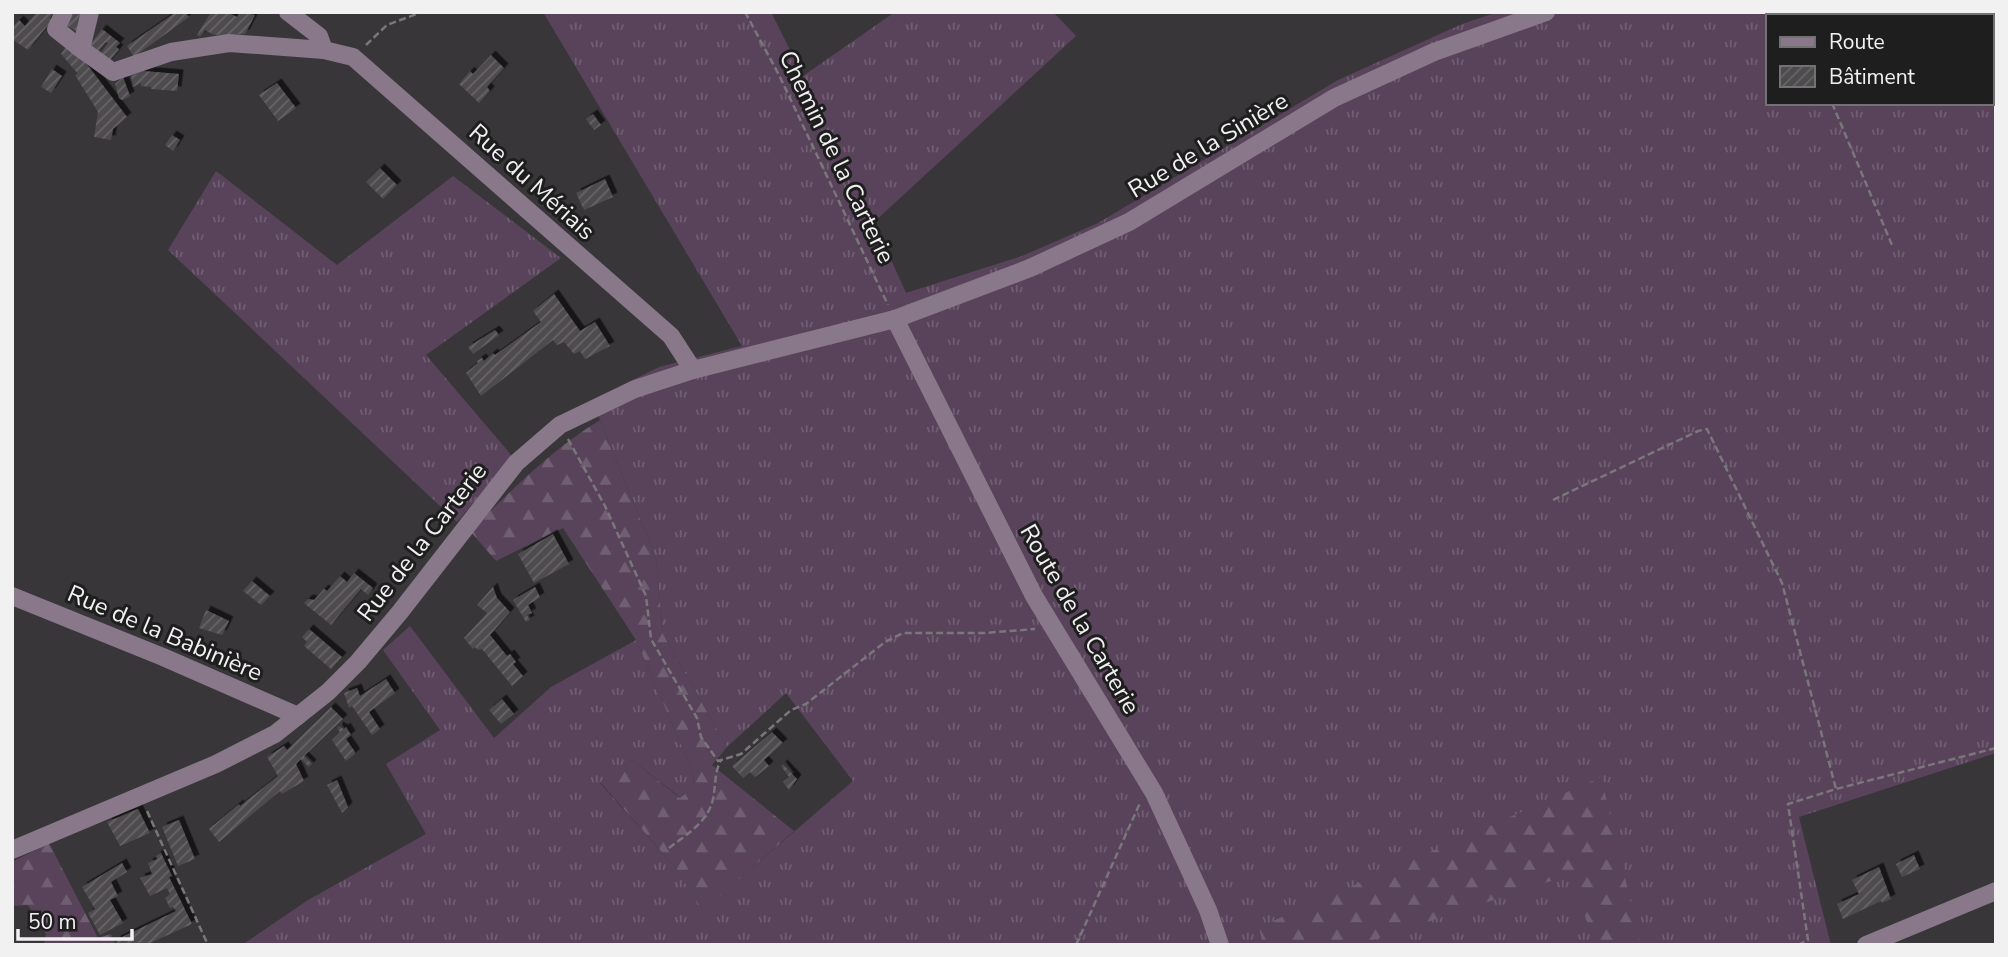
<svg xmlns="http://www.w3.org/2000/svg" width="2008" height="957" font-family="'Nunito Sans',sans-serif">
<defs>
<pattern id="grass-tufts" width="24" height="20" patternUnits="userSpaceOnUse" patternTransform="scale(1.75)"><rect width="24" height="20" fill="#58435b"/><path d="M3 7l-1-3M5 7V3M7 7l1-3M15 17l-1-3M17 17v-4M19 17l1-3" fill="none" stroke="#705f73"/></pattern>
<pattern id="forest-firs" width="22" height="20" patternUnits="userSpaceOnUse" patternTransform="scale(1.75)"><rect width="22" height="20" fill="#58435b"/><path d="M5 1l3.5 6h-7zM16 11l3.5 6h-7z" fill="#705f73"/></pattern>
<pattern id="building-hatch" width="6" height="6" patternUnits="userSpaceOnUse" patternTransform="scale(1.75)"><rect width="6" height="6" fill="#4e4b4e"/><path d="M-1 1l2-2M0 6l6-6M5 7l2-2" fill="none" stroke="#686568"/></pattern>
<filter id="shadow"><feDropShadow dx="4.5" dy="-4.5" stdDeviation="0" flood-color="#0009"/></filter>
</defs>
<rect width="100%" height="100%" fill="#383639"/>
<!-- grass -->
<g fill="url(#grass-tufts)" fill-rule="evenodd">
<path d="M543,12H771L803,76L895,12H1053L1076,36L874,222L906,293L1022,256L1098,223L1338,80L1462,24L1498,12H1996V753L1799,817L1831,945H242L308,900L426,834L386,764L440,730L383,650L410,626L494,738L551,687L636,640L693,772L694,787L681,798L632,760L600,783L675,867L703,910L853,781L786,693L727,747L663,634L656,558L592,400L659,367L742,346ZM1768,16H1992V103H1768Z"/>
<polygon points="216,171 337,265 453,176 561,258 426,355 513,457 457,522 168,250"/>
</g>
<!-- forest -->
<g fill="url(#forest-firs)">
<path d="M600,420L656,558L663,634L727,747L712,765L794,831L703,911L675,867L600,782L632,760L680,798L694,787L693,772L636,640L563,528L496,561L470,531C511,491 551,450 600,420Z"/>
<polygon points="1601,777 1641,945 1598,945 1566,876 1358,945 1263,945 1259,927"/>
<polygon points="49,843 98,938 111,934 116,945 44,945 46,934 28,905 12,906 12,862"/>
</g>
<!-- building -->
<g fill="url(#building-hatch)" filter="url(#shadow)">
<polygon points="37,12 54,12 50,18 52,20 28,50 12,39 12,28 19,20 25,26"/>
<polygon points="69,12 84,12 76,31 62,23"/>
<polygon points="176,12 185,12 189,17 134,57 127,46"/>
<polygon points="211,12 227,12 237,17 240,12 255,15 245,34 214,35 205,30 200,37 197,35"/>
<polygon points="102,29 120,43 116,47 119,49 107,64 98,57 108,43 106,42 96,54 88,47"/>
<polygon points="68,44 89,67 127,117 113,129 111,140 94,137 98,112 75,75 78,74 61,54"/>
<polygon points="491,55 504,68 487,87 490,91 479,103 459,84 470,71 473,74"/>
<polygon points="52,69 62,76 51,93 41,87"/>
<polygon points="143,71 179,74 177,91 151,89 151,87 141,86 141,83 133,87 131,76"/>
<polygon points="123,77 130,96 122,100 119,98 115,84"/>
<polygon points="277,83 296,108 278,121 259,95"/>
<polygon points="593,114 601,125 594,130 586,119"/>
<polygon points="172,135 180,140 173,151 165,145"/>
<polygon points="380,168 397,185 383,199 366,182"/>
<polygon points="605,179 613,197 584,210 576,193"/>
<polygon points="554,294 580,331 595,322 610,346 585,359 580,351 574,354 564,342 557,345 553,340 481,396 466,373 478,363 477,361 482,358 484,361 493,353 495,355 541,322 533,311"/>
<polygon points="495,330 499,335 473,354 468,347"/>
<polygon points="553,534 569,564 534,583 518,554"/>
<polygon points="354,573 373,588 368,595 361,589 331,625 304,603 308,599 314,600 324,589 327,591 340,576 347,582"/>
<polygon points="252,581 270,596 261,605 243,591"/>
<polygon points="493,587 497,598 510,612 490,635 507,656 510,654 516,662 513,664 523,676 512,686 482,649 478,650 475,647 473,649 464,638 487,613 477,605"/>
<polygon points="535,587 540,597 528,605 532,613 527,615 530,620 526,622 513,600"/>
<polygon points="206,610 229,621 222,635 199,628"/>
<polygon points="309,629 342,657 331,669 304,646 307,642 302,637"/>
<polygon points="386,679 395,693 369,712 380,729 372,735 352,706 349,708 344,693 357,688 360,696"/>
<polygon points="502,699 514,714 501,724 489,710"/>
<polygon points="331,707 343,719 304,756 312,764 309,767 301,759 296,764 304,781 282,794 280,791 219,842 209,829 239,804 240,806 278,776 267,757 284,746 287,750"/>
<polygon points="338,726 344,729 346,727 351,735 346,739 355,752 355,754 346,761 332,740 340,732 338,730"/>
<polygon points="772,732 783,743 764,760 769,766 755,777 750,772 743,778 732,766"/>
<polygon points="783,764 797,779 789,790 783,782 789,777 781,766"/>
<polygon points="337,780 348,807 342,813 327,785"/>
<polygon points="138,809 150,833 120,846 107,822"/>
<polygon points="179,820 195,859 178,866 162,827"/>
<polygon points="161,853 172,876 169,877 192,924 146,945 118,945 116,940 176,911 173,907 170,908 165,898 170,894 167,888 150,896 140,878 152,874 148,863 157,859 156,856"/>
<polygon points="1914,855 1920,869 1902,877 1896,864"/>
<polygon points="122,863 127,872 111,882 118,896 110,900 123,923 100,935 88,913 95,909 82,887"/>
<polygon points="1879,867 1891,899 1882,903 1881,901 1843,919 1837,904 1859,894 1852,880"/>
</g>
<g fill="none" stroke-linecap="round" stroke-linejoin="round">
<!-- path -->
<g stroke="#79777a" stroke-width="2.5" stroke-dasharray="7 3.5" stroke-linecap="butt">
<polyline points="745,12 779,75 888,305"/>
<polyline points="1787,12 1790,16"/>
<polyline points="366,45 387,25 422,12"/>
<polyline points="1832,103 1892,245"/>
<polyline points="568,439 605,506 646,596 651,639 697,718 701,737 718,761 741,754 791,710 806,704 885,642 903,633 984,633 1035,629"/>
<polyline points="1553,500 1698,431 1707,429 1782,583 1836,789"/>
<polyline points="147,811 208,945"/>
<path d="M669,848C687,834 708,822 713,799C716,785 714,773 721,760"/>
<polyline points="1076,945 1140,803"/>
<polyline points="1798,945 1808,940 1788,804 1836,789 1996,748"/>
</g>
<!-- minor -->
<g stroke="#88788a" stroke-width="18">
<polyline points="64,12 56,29 81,49"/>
<polyline points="90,12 81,49 113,72 171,52 229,43 324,50"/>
<polyline points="288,12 319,36 324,50 353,57 671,336 693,370"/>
<polyline points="895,319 1034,596 1154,793 1208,910 1220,945"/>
<polyline points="12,596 163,657 298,716"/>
<polyline points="12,850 216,764 275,734 328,692 358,662 400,612 516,463 560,425 635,389 693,370 895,319 1030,268 1129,222 1334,98 1434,52 1546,12"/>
<polyline points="1866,945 1996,891"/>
</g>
</g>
<g text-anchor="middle" stroke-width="6" stroke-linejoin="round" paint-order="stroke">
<!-- street labels -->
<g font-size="24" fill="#f2f1f2" stroke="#1f1e1f">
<text transform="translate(1208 145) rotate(-31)" y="8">Rue de la Sinière</text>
<text transform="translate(837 157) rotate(64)" y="8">Chemin de la Carterie</text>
<text transform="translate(532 182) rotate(42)" y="8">Rue du Mériais</text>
<text transform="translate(422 542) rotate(-52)" y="8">Rue de la Carterie</text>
<text transform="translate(1080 619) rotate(60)" y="8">Route de la Carterie</text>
<text transform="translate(165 633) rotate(23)" y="8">Rue de la Babinière</text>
</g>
</g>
<!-- border -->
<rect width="2008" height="957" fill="none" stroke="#f2f1f2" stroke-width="28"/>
<!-- legend -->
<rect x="1766" y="14" width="228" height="91" fill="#1f1e1f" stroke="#737273" stroke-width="2"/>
<rect x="1780" y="37" width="35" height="10" fill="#88788a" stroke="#737273" stroke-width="2"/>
<text x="1829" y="49" font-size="21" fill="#f2f1f2">Route</text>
<rect x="1780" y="66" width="35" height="21" fill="url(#building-hatch)" stroke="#737273" stroke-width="2"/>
<text x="1829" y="84" font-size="21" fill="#f2f1f2">Bâtiment</text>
<!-- scale -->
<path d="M18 929v10h114v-10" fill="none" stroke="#f2f1f2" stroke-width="3.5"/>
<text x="28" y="929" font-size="21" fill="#f2f1f2" stroke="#1f1e1f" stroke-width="5" paint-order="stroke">50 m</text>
</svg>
